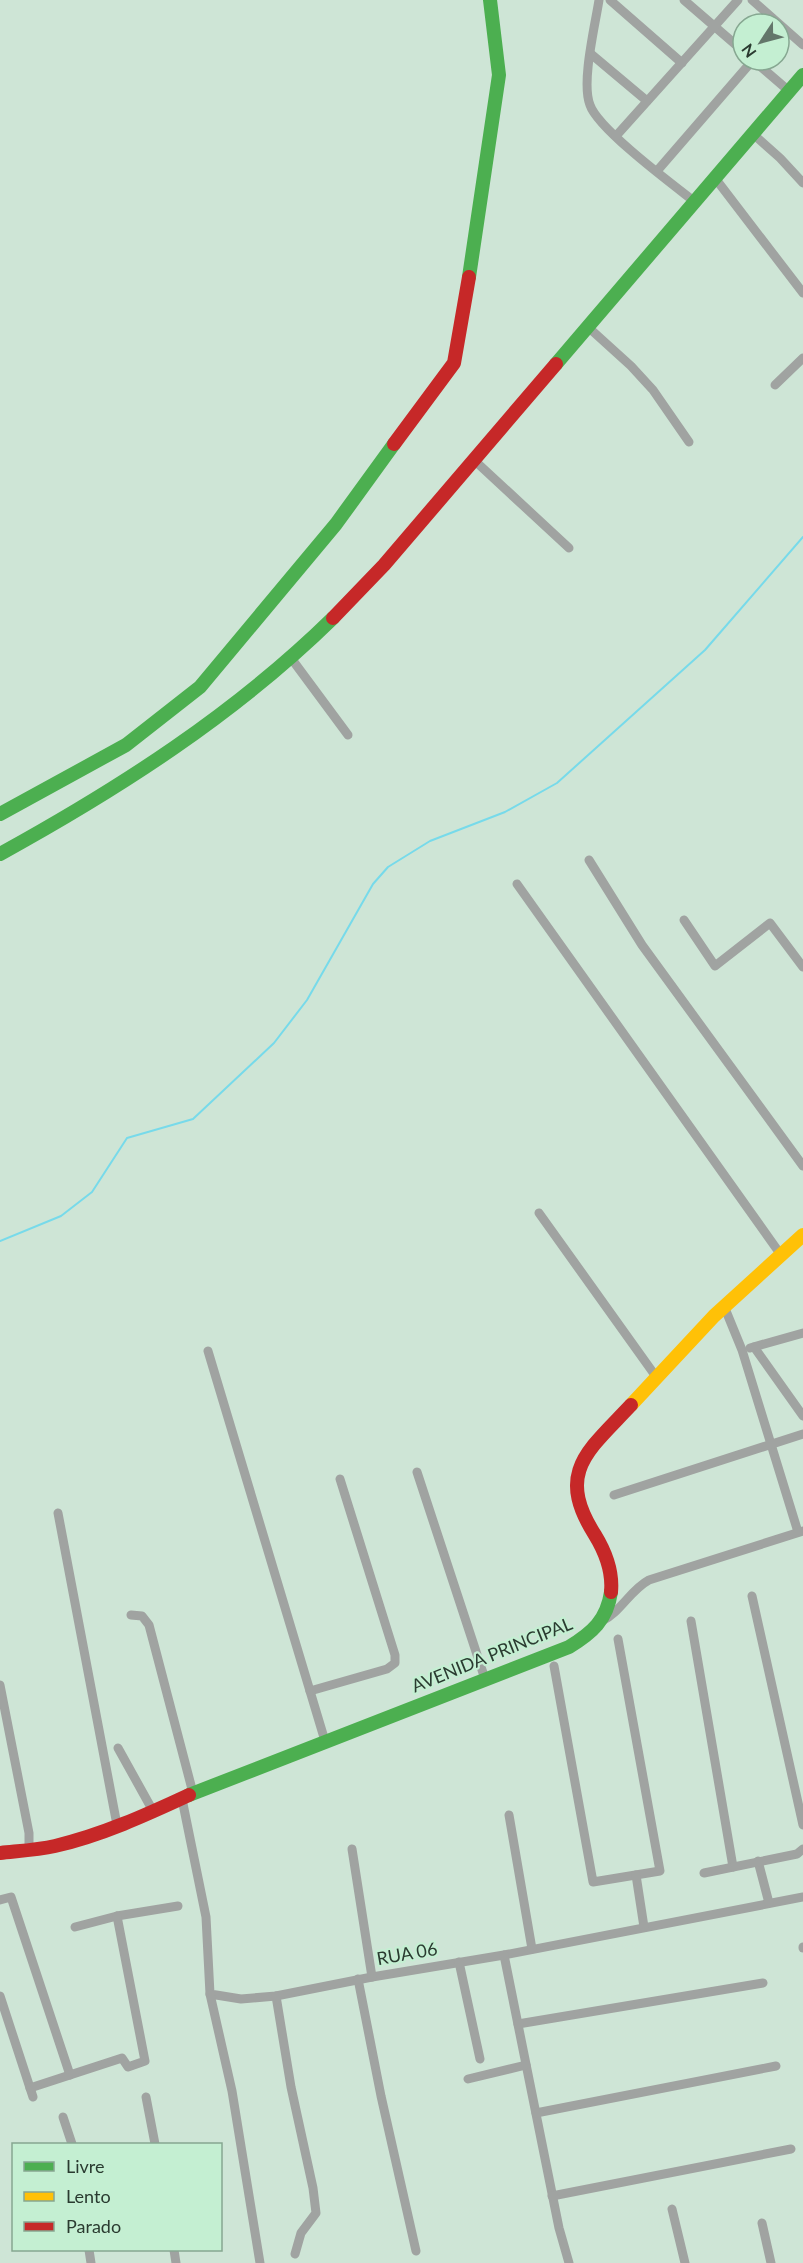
<svg xmlns="http://www.w3.org/2000/svg" width="803" height="2263" font-family="Lato,sans-serif">
<rect width="100%" height="100%" fill="#cee5d6"/>
<g fill="none" stroke-linecap="round" stroke-linejoin="round">
<!-- stream -->
<polyline stroke="#77daea" stroke-width="2" points="0,1241 61,1216 92,1192 127,1138 193,1119 274,1043 307,1000 373,884 388,867 430,841 505,812 557,783 705,650 803,537"/>
<!-- street -->
<g stroke="#a0a3a1" stroke-width="9">
<path d="M599,0C595,26 581,83 590,105C598,129 672,184 695,202"/>
<polyline points="610,0 682,63"/>
<polyline points="684,0 743,51"/>
<polyline points="752,0 803,45"/>
<polyline points="591,54 647,101"/>
<polyline points="753,60 789,91"/>
<polyline points="753,134 780,158 803,183"/>
<polyline points="616,136 738,0"/>
<polyline points="657,171 753,60"/>
<polyline points="715,178 803,293"/>
<polyline points="588,327 631,366 653,390 689,442"/>
<polyline points="775,385 803,358"/>
<polyline points="474,460 569,548"/>
<polyline points="291,658 348,735"/>
<polyline points="589,860 642,945 803,1166"/>
<polyline points="517,884 781,1255"/>
<polyline points="684,920 715,966 770,923 803,967"/>
<polyline points="539,1213 657,1378"/>
<polyline points="724,1306 742,1350 798,1532"/>
<polyline points="754,1347 803,1416"/>
<polyline points="750,1348 803,1333"/>
<polyline points="208,1351 325,1741"/>
<polyline points="417,1472 485,1679"/>
<polyline points="614,1495 803,1434"/>
<polyline points="58,1513 117,1825"/>
<polyline points="752,1596 803,1825"/>
<polyline points="131,1615 142,1616 149,1625 193,1793"/>
<path d="M602,1621C621,1612 630,1590 649,1580L803,1531"/>
<polyline points="691,1621 733,1867"/>
<polyline points="554,1666 593,1882 660,1871 618,1639"/>
<polyline points="0,1685 29,1833 29,1850"/>
<polyline points="310,1691 387,1669 395,1663 395,1655 340,1479"/>
<polyline points="118,1748 153,1811"/>
<polyline points="182,1799 206,1917 210,1994 241,1999 276,1996 372,1977 504,1955 803,1897"/>
<polyline points="509,1815 532,1949"/>
<polyline points="352,1849 372,1977"/>
<polyline points="758,1861 769,1903"/>
<polyline points="704,1873 797,1854 803,1849"/>
<polyline points="636,1875 644,1927"/>
<polyline points="0,1900 11,1897 70,2075"/>
<polyline points="75,1927 117,1916 178,1906"/>
<polyline points="803,1947 803,1948"/>
<polyline points="504,1955 559,2228 569,2263"/>
<polyline points="459,1962 480,2059"/>
<polyline points="358,1979 381,2096 416,2251"/>
<polyline points="210,1994 232,2091 260,2263"/>
<polyline points="0,1996 33,2097"/>
<polyline points="276,1996 291,2087 313,2188 316,2213 301,2233 295,2254"/>
<polyline points="518,2024 763,1983"/>
<polyline points="468,2079 526,2065"/>
<polyline points="30,2088 122,2058 128,2067 145,2061 117,1916"/>
<polyline points="146,2097 155,2144"/>
<polyline points="536,2113 776,2066"/>
<polyline points="63,2117 72,2144"/>
<polyline points="552,2196 791,2149"/>
<polyline points="672,2209 685,2263"/>
<polyline points="762,2223 771,2263"/>
<polyline points="89,2250 91,2263"/>
<polyline points="174,2250 176,2263"/>
</g>
<!-- fast -->
<g stroke="#4caf50" stroke-width="14">
<polyline points="469,277 499,75 490,0"/>
<polyline points="556,364 803,75"/>
<polyline points="0,814 126,745 200,687 336,524 394,444"/>
<path d="M0,854C120,788 235,714 333,618"/>
<path d="M189,1795L569,1647C592,1633 607,1620 611,1592"/>
</g>
<!-- slow -->
<polyline stroke="#ffc107" stroke-width="14" points="631,1405 714,1316 803,1235"/>
<!-- jam -->
<g stroke="#c62828" stroke-width="14">
<polyline points="394,444 454,363 469,277"/>
<polyline points="333,618 384,565 556,364"/>
<path d="M611,1592C613,1571 606,1553 595,1535C555,1472 588,1451 631,1405"/>
<path d="M0,1853C18,1851 37,1850 55,1846C102,1835 146,1815 189,1795"/>
</g>
</g>
<g text-anchor="middle" stroke-width="4.5" stroke-linejoin="round" paint-order="stroke">
<!-- street labels -->
<g font-size="18" fill="#2a3b30" stroke="#c4efd2">
<text transform="translate(492 1655) rotate(-22)" y="6">AVENIDA PRINCIPAL</text>
<text transform="translate(407 1954) rotate(-10)" y="6">RUA 06</text>
</g>
</g>
<!-- legend -->
<rect x="12" y="2143" width="210" height="108" fill="#c4efd2" stroke="#86a791" stroke-width="1.5"/>
<rect x="24" y="2162" width="30" height="9" fill="#4caf50" stroke="#86a791" stroke-width="1.5"/>
<text x="66" y="2173" font-size="18" fill="#2a3b30">Livre</text>
<rect x="24" y="2192" width="30" height="9" fill="#ffc107" stroke="#86a791" stroke-width="1.5"/>
<text x="66" y="2203" font-size="18" fill="#2a3b30">Lento</text>
<rect x="24" y="2222" width="30" height="9" fill="#c62828" stroke="#86a791" stroke-width="1.5"/>
<text x="66" y="2233" font-size="18" fill="#2a3b30">Parado</text>
<!-- north arrow -->
<g transform="translate(761 42) rotate(234)"><circle r="28" fill="#c4efd2" stroke="#86a791" stroke-width="1.5"/>
<path d="M0-4.5L10 22L0 15L-10 22Z" fill="#63766a"/>
<text y="-9" font-size="16" font-weight="bold" text-anchor="middle" fill="#2a3b30">N</text>
</g>
</svg>
